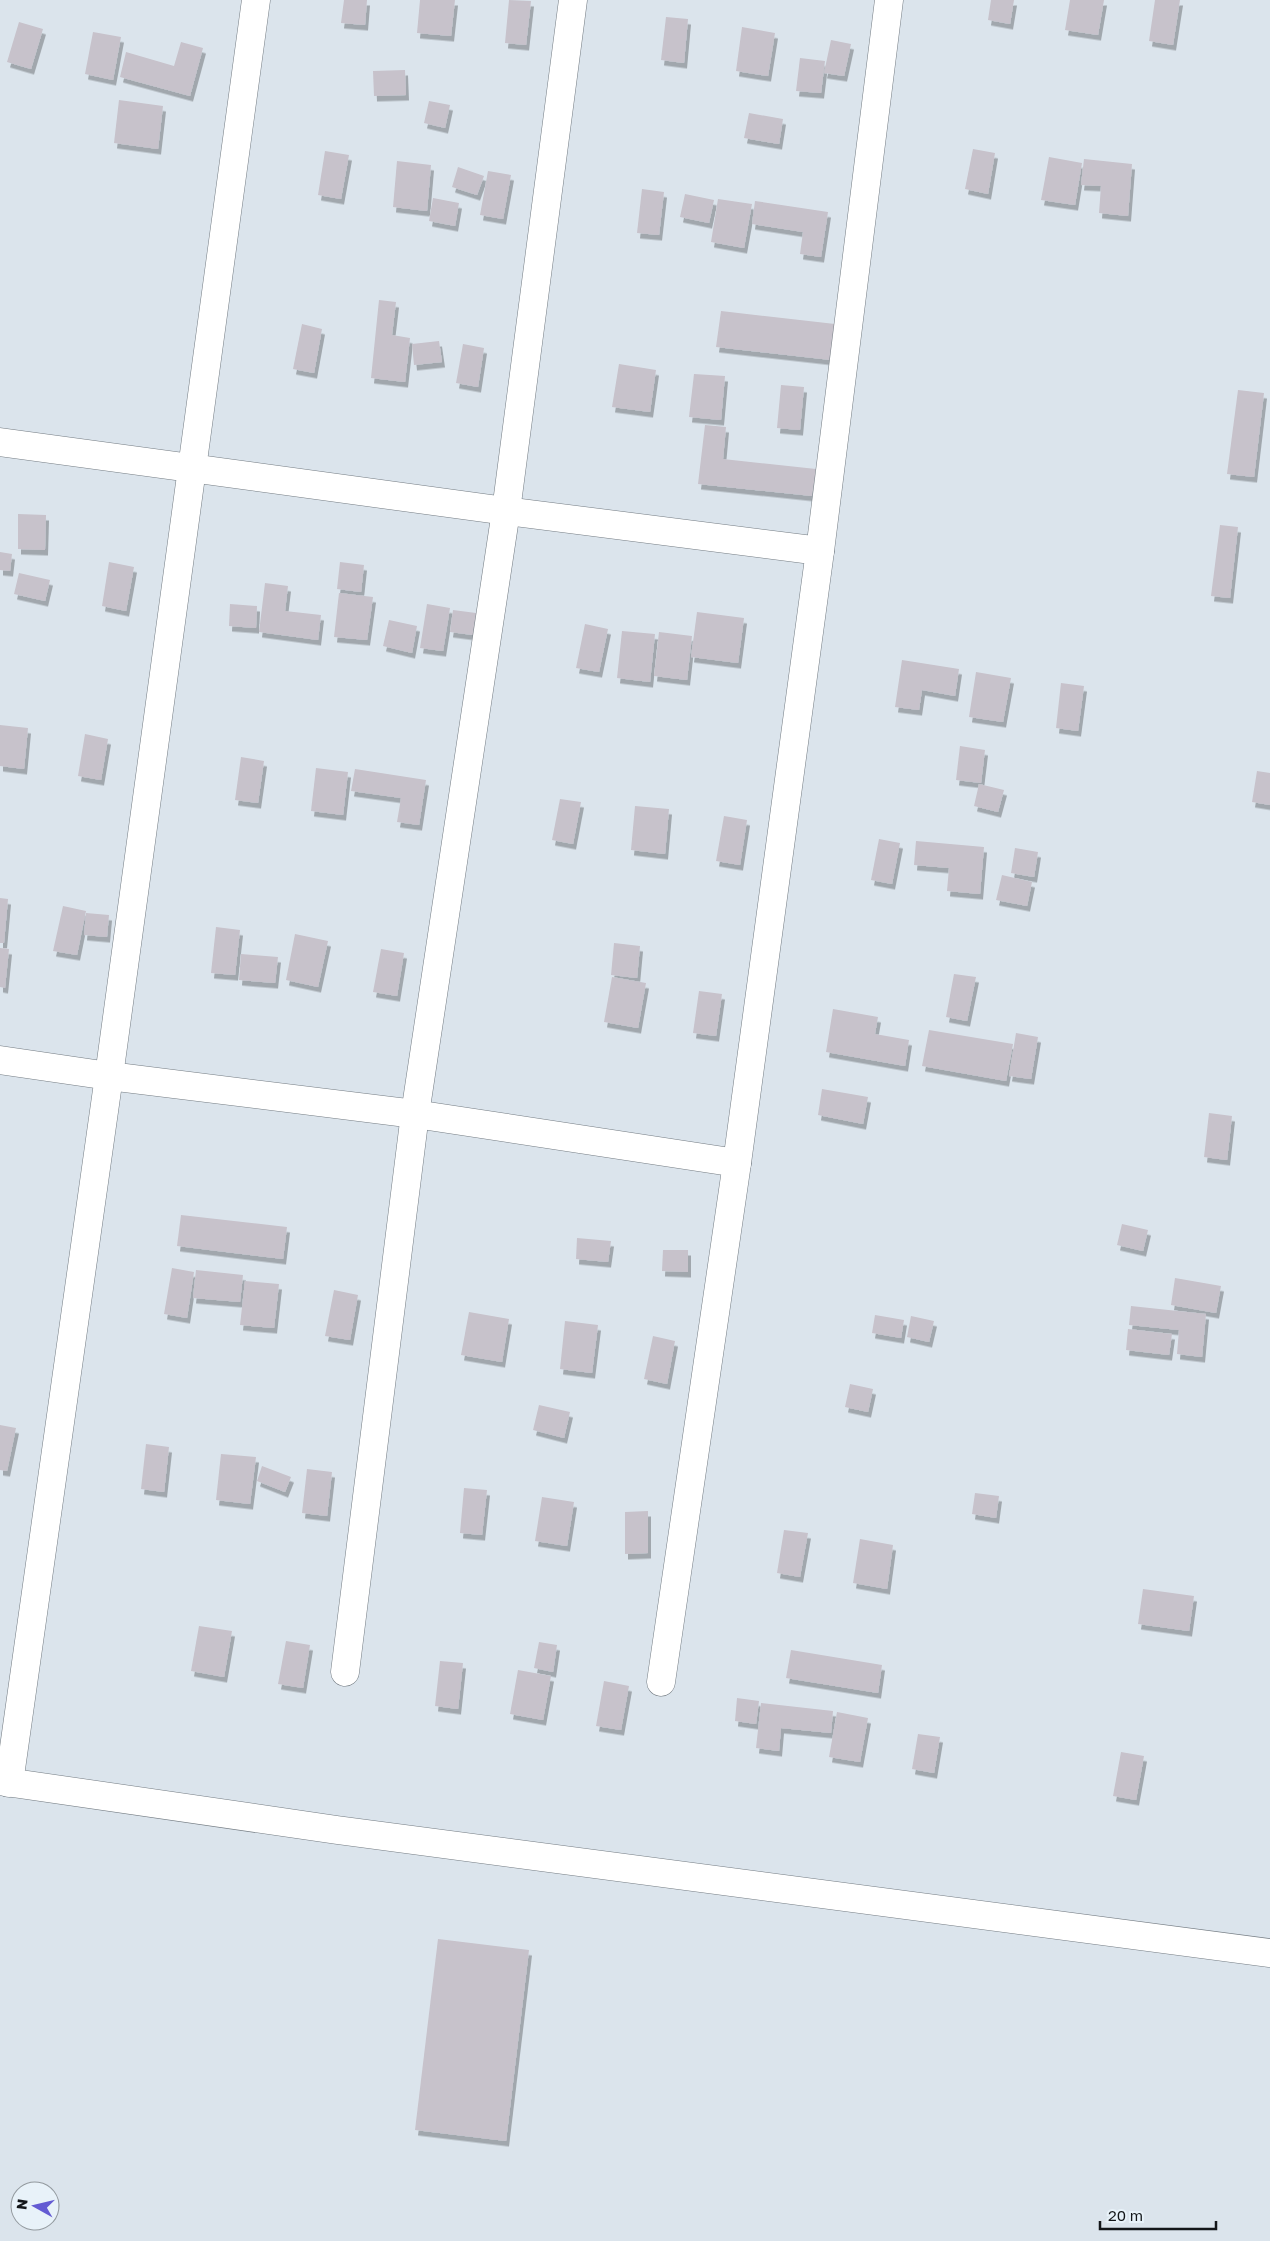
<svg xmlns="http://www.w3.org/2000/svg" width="1270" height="2241" font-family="'Golos Text',sans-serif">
<defs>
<filter id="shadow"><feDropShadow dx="3" dy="5.5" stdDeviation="0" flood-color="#0004"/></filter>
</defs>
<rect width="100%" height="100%" fill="#dbe4ec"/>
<!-- building -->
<g fill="#c7c2cb" filter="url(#shadow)">
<polygon points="344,0 367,0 365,25 341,23"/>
<polygon points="420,0 455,0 451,36 417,33"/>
<polygon points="509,0 531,1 526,45 505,43"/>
<polygon points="991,0 1014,0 1010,24 988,20"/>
<polygon points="1070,0 1104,0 1098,35 1065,30"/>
<polygon points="1155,0 1180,0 1173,45 1149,41"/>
<polygon points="666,17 688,19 684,63 661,60"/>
<polygon points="19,22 43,29 31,69 7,62"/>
<polygon points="742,27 775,33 768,76 736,71"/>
<polygon points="93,32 121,37 113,80 85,74"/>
<polygon points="831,40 851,44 844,76 824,73"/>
<polygon points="181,42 203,48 190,96 120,77 126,52 174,66"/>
<polygon points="800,58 825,61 821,93 796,91"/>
<polygon points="405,70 406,95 374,96 373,71"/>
<polygon points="119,100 163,106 158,149 114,143"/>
<polygon points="429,101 450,105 445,128 424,123"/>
<polygon points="749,113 783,119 779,144 744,138"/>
<polygon points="973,149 995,153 988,194 965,189"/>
<polygon points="325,151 349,155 341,199 318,195"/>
<polygon points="1049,157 1082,163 1075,205 1041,200"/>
<polygon points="1084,159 1132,164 1128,216 1099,213 1101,186 1081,185"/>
<polygon points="397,161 431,165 427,211 393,207"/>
<polygon points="458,167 484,176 477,195 452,187"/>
<polygon points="488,171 511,175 503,219 480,215"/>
<polygon points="642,189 664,192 659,235 637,233"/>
<polygon points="685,194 714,200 709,223 680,217"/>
<polygon points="433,198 459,203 455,226 429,221"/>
<polygon points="718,199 752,204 744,248 711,242"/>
<polygon points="755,201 828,212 821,257 800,254 803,232 752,224"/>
<polygon points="379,300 396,302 392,335 410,338 405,382 371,378"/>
<polygon points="721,311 835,324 831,360 716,347"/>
<polygon points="302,324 322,329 314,373 293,369"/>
<polygon points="439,341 442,362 414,365 412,344"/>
<polygon points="463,344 484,348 478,387 456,383"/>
<polygon points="619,364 656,370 650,412 612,407"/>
<polygon points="694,374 725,376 721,420 689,417"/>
<polygon points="781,385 804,387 800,430 777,428"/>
<polygon points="1238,390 1264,393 1254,477 1227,474"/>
<polygon points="705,425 726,427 723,459 816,469 812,496 698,484"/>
<polygon points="18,514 46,515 45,550 18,549"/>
<polygon points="1220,525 1238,527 1230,598 1211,596"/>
<polygon points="0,552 12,554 10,571 0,570"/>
<polygon points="109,562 134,567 126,611 102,606"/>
<polygon points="340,562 364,565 361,592 337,589"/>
<polygon points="19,573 50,580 45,601 14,594"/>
<polygon points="265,583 288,586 285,611 321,615 318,640 259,632"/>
<polygon points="339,593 373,597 367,640 334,637"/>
<polygon points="230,604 257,606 256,628 229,626"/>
<polygon points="427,604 450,608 443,651 420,648"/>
<polygon points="453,610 476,613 473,635 450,632"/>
<polygon points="697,612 744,618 738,663 691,657"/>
<polygon points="389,620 417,626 412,653 383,646"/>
<polygon points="585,624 608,629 599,672 576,668"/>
<polygon points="622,631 655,634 650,682 617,678"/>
<polygon points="659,632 692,636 687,680 654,676"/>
<polygon points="902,660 959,669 955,696 922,690 919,710 895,707"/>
<polygon points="976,672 1011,678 1003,722 969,717"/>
<polygon points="1061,683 1084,686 1078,731 1056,728"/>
<polygon points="0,725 28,728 24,769 0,766"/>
<polygon points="85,734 108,739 101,780 78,776"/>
<polygon points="960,746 985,750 981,783 956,780"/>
<polygon points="241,757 264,761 258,803 235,800"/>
<polygon points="316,768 348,772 343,815 311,811"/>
<polygon points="355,769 426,780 419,825 397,822 401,798 351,791"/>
<polygon points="1257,771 1270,773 1270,805 1252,802"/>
<polygon points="979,784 1004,790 998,812 974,806"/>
<polygon points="560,799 581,802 573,844 552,840"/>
<polygon points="635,806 669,809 665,854 631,850"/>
<polygon points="724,816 747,820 740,865 716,861"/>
<polygon points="879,839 900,843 892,884 871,880"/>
<polygon points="916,841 984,847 980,894 947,891 949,868 914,865"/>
<polygon points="1015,848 1038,852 1034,877 1011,873"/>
<polygon points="1002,875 1032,882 1027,906 996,900"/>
<polygon points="0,898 8,899 4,943 0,943"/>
<polygon points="63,906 86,911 77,955 53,951"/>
<polygon points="86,913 109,915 107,937 84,935"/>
<polygon points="216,927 240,930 235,975 211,973"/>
<polygon points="295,934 328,941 318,987 286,980"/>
<polygon points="614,943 640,946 637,978 611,975"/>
<polygon points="0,948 9,949 5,988 0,987"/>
<polygon points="381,949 404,953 397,996 373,992"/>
<polygon points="241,954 278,957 275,983 239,980"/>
<polygon points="954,974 976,977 967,1021 946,1017"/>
<polygon points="612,977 646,983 638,1028 604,1022"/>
<polygon points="699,991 722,994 716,1036 693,1033"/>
<polygon points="833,1009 878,1017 875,1034 909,1040 905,1066 826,1052"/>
<polygon points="929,1030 1013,1044 1006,1081 922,1066"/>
<polygon points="1016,1033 1038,1037 1031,1079 1009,1076"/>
<polygon points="822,1089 868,1097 863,1124 818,1115"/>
<polygon points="1209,1113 1232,1116 1227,1160 1204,1157"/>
<polygon points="181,1215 287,1227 283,1259 177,1246"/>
<polygon points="1122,1224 1148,1230 1143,1251 1117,1245"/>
<polygon points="577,1238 611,1241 608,1262 576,1259"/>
<polygon points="663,1250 688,1250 688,1272 662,1271"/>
<polygon points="172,1268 194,1272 187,1318 164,1314"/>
<polygon points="196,1270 243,1275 240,1302 193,1298"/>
<polygon points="1175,1278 1221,1286 1216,1313 1171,1305"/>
<polygon points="245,1281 279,1284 274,1328 240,1325"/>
<polygon points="334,1290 358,1295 350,1340 325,1336"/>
<polygon points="1131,1306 1206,1314 1202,1357 1177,1354 1179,1330 1129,1325"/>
<polygon points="469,1312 509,1319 502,1362 461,1355"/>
<polygon points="875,1315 904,1320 901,1338 872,1333"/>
<polygon points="911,1316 934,1321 929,1342 907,1337"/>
<polygon points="565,1321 598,1325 592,1373 560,1369"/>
<polygon points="1128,1329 1172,1334 1169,1355 1126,1350"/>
<polygon points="653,1336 675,1341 667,1384 644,1379"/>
<polygon points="850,1384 873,1389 868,1412 845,1407"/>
<polygon points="539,1405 570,1412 564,1438 533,1430"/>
<polygon points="0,1425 16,1428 7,1471 0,1470"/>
<polygon points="146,1444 169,1447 164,1492 141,1489"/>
<polygon points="221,1454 256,1457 250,1504 216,1500"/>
<polygon points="262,1466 291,1477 285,1492 257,1481"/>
<polygon points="307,1469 332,1472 327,1516 302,1513"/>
<polygon points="464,1488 487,1490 482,1535 460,1533"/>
<polygon points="975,1493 999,1496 996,1518 972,1514"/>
<polygon points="542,1497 574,1502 567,1546 535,1541"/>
<polygon points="648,1511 648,1553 625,1554 625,1512"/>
<polygon points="784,1530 808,1533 800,1577 777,1573"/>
<polygon points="860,1539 893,1545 887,1589 853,1583"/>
<polygon points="1143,1589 1194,1596 1189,1631 1138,1624"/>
<polygon points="199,1626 232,1631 224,1677 191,1671"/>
<polygon points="286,1641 310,1645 303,1688 278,1684"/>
<polygon points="539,1642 557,1645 553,1672 534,1668"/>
<polygon points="791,1650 882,1665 878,1693 786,1678"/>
<polygon points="440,1661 463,1663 458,1709 435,1706"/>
<polygon points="518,1670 551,1676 543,1720 510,1714"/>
<polygon points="604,1681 629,1686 621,1730 596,1726"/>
<polygon points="737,1698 759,1701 756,1724 735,1721"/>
<polygon points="761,1703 833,1711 831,1733 781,1728 779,1751 756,1748"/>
<polygon points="837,1712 868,1718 860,1762 829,1757"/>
<polygon points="918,1734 940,1737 934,1773 912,1769"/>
<polygon points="1121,1752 1144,1756 1136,1800 1113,1796"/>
<polygon points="438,1939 529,1950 506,2141 415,2130"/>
</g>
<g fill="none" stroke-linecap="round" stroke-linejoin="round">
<!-- street casing -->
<g stroke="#747c83" stroke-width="29">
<g id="street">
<polyline points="0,442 506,511 820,551"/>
<polyline points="0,1060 109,1076 415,1114 737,1163"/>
<polyline points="345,1672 415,1114 506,511 573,0"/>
<polyline points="661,1682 737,1163 820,551 889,0"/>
<polyline points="0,1781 337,1830 1270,1953"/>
<polyline points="9,1783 109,1076 256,0"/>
</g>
</g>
<!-- street -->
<use href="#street" stroke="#fff" stroke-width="28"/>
</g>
<!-- north arrow -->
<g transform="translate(35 2206) rotate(278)"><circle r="24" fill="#e8f2f9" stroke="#939a9f"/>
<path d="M0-4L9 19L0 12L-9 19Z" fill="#635bd3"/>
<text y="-8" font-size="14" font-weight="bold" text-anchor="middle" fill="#131619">N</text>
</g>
<!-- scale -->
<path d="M1100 2221v8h116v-8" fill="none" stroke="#131619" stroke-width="2.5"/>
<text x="1108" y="2221" font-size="15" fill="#131619" stroke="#e8f2f9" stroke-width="4" paint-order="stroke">20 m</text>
</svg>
